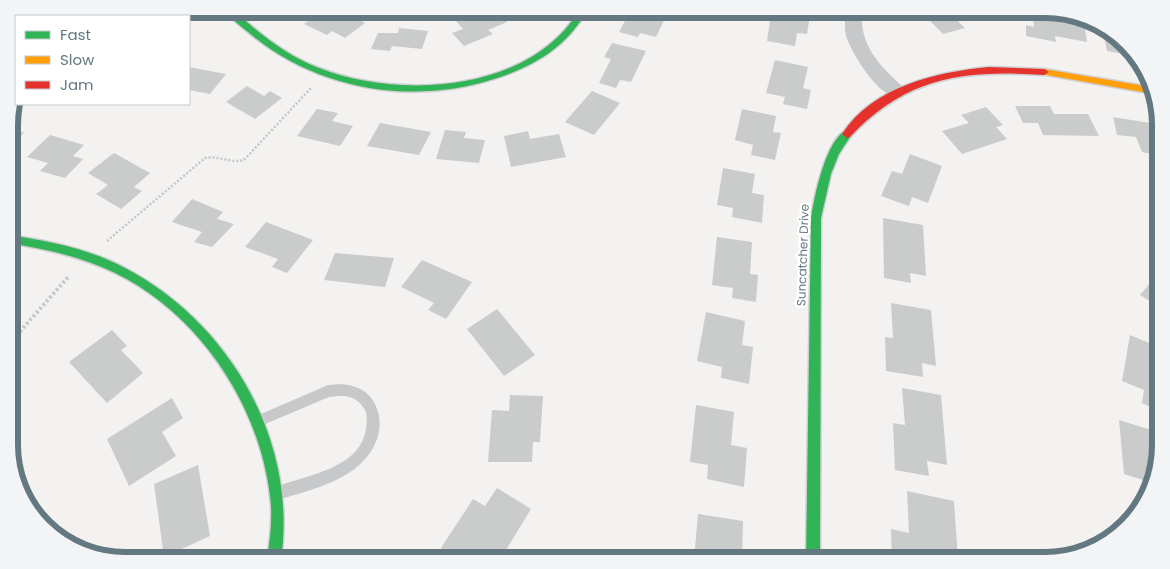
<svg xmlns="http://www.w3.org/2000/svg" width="1170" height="569" font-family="Poppins,sans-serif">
<rect width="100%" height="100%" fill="#f3f2f1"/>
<!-- building -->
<g fill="#cacbcb">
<polygon points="488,9 495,9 507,22 488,30 493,34 464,46 452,33 463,29 456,21"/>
<polygon points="640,9 667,14 656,37 640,33 638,37 619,32 626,19 634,21"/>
<polygon points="907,9 945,9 965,28 943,34 927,18 917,20"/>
<polygon points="140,10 141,16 116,16 116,15"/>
<polygon points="338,10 365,23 345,38 332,31 327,35 304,24 322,11 331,15"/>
<polygon points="788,12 810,15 807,34 797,33 795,46 767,41 771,15 787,18"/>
<polygon points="1033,13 1084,22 1087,42 1055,36 1056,42 1026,36 1026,25 1034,27"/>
<polygon points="399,28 428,31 422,49 392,46 390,51 371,49 378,33 398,33"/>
<polygon points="1104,36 1116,38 1115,36 1139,57 1107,51"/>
<polygon points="612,43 646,51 631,82 620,80 616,88 599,83 611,59 604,57"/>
<polygon points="775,60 808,67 803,88 811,90 807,109 783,104 785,97 766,93"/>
<polygon points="189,67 226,74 210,94 189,90"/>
<polygon points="247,86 264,96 270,91 282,98 255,119 226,102"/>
<polygon points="592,91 620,103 594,135 565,122"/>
<polygon points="1015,106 1050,106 1054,114 1088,114 1099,136 1043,135 1038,123 1023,123"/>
<polygon points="986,107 1003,125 996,127 1007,139 962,154 942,131 969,123 961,115"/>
<polygon points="317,109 338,113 332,121 353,126 340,146 297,136"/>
<polygon points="742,109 776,116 773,132 781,133 775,160 751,155 753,145 735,140"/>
<polygon points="1113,117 1150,123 1151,132 1160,134 1160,156 1142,152 1136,137 1117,135"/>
<polygon points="380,123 431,132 419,155 367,146"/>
<polygon points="445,130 466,132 464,138 485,140 479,163 436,159"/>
<polygon points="9,131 24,132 9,152"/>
<polygon points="528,131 530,139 559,134 566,157 511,167 504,136"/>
<polygon points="50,135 84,145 73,156 83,159 65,178 40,171 48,163 27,157"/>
<polygon points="114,153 150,173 134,187 142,191 121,209 96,194 108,185 88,173"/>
<polygon points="910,154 942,166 928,203 912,197 909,206 881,196 892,171 902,174"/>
<polygon points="723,168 755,174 752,193 764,195 762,223 732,217 733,208 717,205"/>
<polygon points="192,199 223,212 217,219 234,224 212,247 194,242 202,232 172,222"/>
<polygon points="883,218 923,225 926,276 910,273 911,283 884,278"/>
<polygon points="266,222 313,240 287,273 272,267 278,259 245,247"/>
<polygon points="717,237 752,242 750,274 758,275 756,302 732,298 733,288 712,285"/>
<polygon points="335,253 394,258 385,287 324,280"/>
<polygon points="422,260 472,282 446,319 428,310 434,303 401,287"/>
<polygon points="1161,270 1161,326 1150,319 1159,307 1140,295"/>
<polygon points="891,303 931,310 936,366 922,363 923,377 886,371 885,337 893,338"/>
<polygon points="497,309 535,355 504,376 467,329"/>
<polygon points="706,312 745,321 742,345 753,347 749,384 721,378 722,367 697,361"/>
<polygon points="112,330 127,346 121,350 143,373 107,403 69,362"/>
<polygon points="1130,335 1161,348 1161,412 1142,403 1144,390 1122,381"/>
<polygon points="902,388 941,395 947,465 927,461 929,476 895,470 893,423 905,425"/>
<polygon points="510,395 543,396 540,442 533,442 532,462 488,462 492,410 509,411"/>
<polygon points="172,398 183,418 162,432 176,456 129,486 107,439"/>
<polygon points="696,405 734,412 731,445 747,448 744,487 707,479 708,465 690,462"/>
<polygon points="1119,420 1161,433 1161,445 1152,483 1124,474"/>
<polygon points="198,465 210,536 164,557 154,484"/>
<polygon points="497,488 531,509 500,560 492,560 482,554 478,560 459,560 441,548 473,499 485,506"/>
<polygon points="907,491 954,501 958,560 892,560 891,529 909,533"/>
<polygon points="698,514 743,521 742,560 694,560"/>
</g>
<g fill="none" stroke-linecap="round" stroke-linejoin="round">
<!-- fast casing -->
<g stroke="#cfd0d1" stroke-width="3">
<g id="fast">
<path d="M223,9H232C259,33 285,55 319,68C401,100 531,92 580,9H588C567,47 535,66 494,79C410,106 315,89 248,32C239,25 230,18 223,9Z"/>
<path d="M847,130L852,134L839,154L831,174L821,218L820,560H806L811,218C814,198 826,138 847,130Z"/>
<path d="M9,235C49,241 90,249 125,268C230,323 298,441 281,560H267C270,539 273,517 270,496C259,404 199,314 115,273C82,257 46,249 9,243Z"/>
</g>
</g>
<!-- slow casing -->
<g stroke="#cfd0d1" stroke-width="3">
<polygon id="slow" points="1044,69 1151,87 1154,94 1041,74 1039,72"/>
</g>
<!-- jam casing -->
<g stroke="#cfd0d1" stroke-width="3">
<path id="jam" d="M989,67L1044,69L1049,72L1044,75C964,70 908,76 850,137L847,138L842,134C873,86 937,72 989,67Z"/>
</g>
<!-- path-far1 -->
<path stroke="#c5c6c6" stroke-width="2.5" stroke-dasharray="2 2" stroke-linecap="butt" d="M107,241L205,158C219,155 231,164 244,160L311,88"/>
<!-- path -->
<polyline stroke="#c5c6c6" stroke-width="4" stroke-dasharray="2.5 2.5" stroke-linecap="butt" points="10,343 69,276"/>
<!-- lane -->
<path fill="#c7c8c9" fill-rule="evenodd" d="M342,384C359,386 372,393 377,409C381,419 380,430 377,439C363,479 313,489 278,500L273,498L271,493L273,488C304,475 360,470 366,429C367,422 368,413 363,407C355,395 342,395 329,397L258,427L254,425L252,421L254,417L328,385Z"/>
<!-- street -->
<path fill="#c7c8c9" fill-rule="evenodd" d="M846,9H862C859,45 878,64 903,87L905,92L903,97C881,103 852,54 846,36C844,27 845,18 846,9Z"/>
<!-- fast -->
<use href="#fast" fill="#30b455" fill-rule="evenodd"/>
<!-- slow -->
<use href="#slow" fill="#ff9f0a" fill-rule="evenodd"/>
<!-- jam -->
<use href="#jam" fill="#e5322d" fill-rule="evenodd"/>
</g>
<g text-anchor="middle" stroke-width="5" stroke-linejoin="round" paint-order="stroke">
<!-- street labels -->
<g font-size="12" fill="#637880" stroke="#fff">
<text transform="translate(803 255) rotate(-88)" y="4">Suncatcher Drive</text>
</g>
</g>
<!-- crop -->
<path d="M0 0H1170V569H0ZM125 18H1045A107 107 0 0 1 1152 125V445A107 107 0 0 1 1045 552H125A107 107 0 0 1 18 445V125A107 107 0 0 1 125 18Z" fill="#f3f4f5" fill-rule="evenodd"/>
<path fill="none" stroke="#637880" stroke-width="6" d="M125 18H1045A107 107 0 0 1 1152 125V445A107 107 0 0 1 1045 552H125A107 107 0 0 1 18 445V125A107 107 0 0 1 125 18Z"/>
<!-- legend -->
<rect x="15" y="15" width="175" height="90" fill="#ffffff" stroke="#c1c9cc"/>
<rect x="25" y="31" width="25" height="8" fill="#30b455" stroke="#c1c9cc"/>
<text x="60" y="40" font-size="15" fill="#637880">Fast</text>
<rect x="25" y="56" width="25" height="8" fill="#ff9f0a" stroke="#c1c9cc"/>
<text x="60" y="65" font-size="15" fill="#637880">Slow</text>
<rect x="25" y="81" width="25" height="8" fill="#e5322d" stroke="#c1c9cc"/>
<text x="60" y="90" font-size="15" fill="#637880">Jam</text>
</svg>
